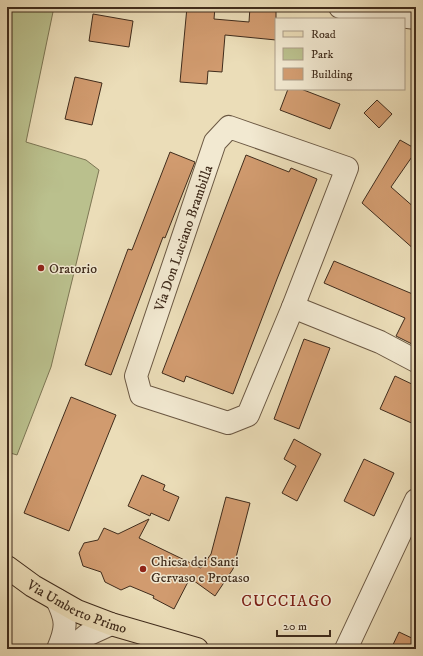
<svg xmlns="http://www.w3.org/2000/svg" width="423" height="656" font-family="'IM FELL DW Pica',serif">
<rect width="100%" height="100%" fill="#ebddb8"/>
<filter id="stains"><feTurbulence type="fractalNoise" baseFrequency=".005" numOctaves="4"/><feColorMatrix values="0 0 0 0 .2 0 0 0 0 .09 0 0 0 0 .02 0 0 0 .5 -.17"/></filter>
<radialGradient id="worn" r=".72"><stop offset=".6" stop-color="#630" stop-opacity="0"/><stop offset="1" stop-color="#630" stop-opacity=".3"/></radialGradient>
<!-- green -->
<polygon fill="#bac08d" stroke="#7d7654" points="7,7 54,7 26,142 86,160 99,170 51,367 17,455 7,452"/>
<!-- building -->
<g fill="#d19b6f" stroke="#402c1c">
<polygon points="187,7 215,7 214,19 249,22 250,7 276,7 276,40 225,35 222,72 208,71 207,84 180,82"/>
<polygon points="93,14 133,21 129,47 89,41"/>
<polygon points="75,77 102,83 92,125 65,119"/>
<polygon points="288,89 301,89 340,104 330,129 280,110"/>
<polygon points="377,100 392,114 379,128 364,113"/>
<polygon points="400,140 416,149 416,151 391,187 416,209 416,251 362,203"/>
<polygon points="170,152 195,162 165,238 163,237 111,375 85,365 128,249 132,250"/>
<polygon points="246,155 289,172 291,168 317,179 277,279 233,394 186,376 184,382 162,373"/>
<polygon points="334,261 415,295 416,293 416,346 396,336 405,318 324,283"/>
<polygon points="304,339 330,348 299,429 274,419"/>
<polygon points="395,376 416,386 416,425 380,409"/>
<polygon points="71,397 116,415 69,531 24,513"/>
<polygon points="294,439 321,454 297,501 282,493 296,466 284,459"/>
<polygon points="364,459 394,473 374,516 344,501"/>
<polygon points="142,475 165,485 163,490 179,497 169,521 151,513 150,516 128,506"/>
<polygon points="226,497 250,503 233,569 215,596 190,578 174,609 153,598 154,596 130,586 121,590 105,582 101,572 83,566 79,553 84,543 98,540 104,528 118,534 149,519 139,538 201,568 211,554"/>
<polygon points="399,632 416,640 416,649 391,649"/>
</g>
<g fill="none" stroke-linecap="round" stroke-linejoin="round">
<!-- minor casing -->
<g stroke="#6b5843" stroke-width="24">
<g id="minor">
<polyline points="340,7 359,11 416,18"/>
<polygon points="229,127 347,168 293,307 248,415 228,423 141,395 136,376 215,142"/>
<polyline points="293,307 380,342 416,361"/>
<path d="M57,600C67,620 67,628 58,649"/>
<polyline points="70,649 87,635 111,624"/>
<polyline points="346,649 416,500"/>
</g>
</g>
<!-- major casing -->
<g stroke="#402c1c" stroke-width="24">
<g id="major">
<path id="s1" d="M7,567L33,586L77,611L111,624L197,649"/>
</g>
</g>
<!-- minor -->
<use href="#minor" stroke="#f2e9d1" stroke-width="22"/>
<!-- major -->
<use href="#major" stroke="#ebddb8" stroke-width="22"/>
</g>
<!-- markers -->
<g fill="#8f2418" stroke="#f2e9d1" stroke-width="1.5">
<circle cx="41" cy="268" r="4"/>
<circle cx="143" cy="569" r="4"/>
</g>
<g text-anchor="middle" stroke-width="3" stroke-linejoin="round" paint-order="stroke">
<!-- street labels -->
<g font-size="14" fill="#402c1c" stroke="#f2e9d1">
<text transform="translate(183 238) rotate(-71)" y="5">Via Don Luciano Brambilla</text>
<text dy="5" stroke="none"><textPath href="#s1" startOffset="81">Via Umberto Primo</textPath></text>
</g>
<!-- poi labels -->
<g font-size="14" fill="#402c1c" stroke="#f2e9d1" text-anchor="start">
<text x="49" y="273">Oratorio</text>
<text x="151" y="566">Chiesa dei Santi<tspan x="151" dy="16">Gervaso e Protaso</tspan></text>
</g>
<!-- quarter labels -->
<g font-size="16" letter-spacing="1" fill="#7a1f14" stroke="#f2e9d1">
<text x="287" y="606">CUCCIAGO</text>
</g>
</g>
<!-- margin -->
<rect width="423" height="656" fill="none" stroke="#ebddb8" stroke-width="24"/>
<rect x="8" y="8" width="407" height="640" fill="none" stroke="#402c1c" stroke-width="2"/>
<rect x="12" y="12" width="399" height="632" fill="none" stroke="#402c1c"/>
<!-- legend -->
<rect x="275" y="18" width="130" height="72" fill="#f2e9d1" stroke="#ab9d89"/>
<rect x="283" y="31" width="20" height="6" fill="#ebddb8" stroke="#ab9d89"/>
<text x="311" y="38" font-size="12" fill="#402c1c">Road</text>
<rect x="283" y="48" width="20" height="12" fill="#bac08d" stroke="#ab9d89"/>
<text x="311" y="58" font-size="12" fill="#402c1c">Park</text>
<rect x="283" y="68" width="20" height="12" fill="#d19b6f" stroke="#ab9d89"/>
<text x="311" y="78" font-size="12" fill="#402c1c">Building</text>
<!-- scale -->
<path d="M277 630v6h53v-6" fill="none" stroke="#402c1c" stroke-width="2"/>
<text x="283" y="630" font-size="12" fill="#402c1c" stroke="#f2e9d1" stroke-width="3" paint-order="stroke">20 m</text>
<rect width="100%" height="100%" filter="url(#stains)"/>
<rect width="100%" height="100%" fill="url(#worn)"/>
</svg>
